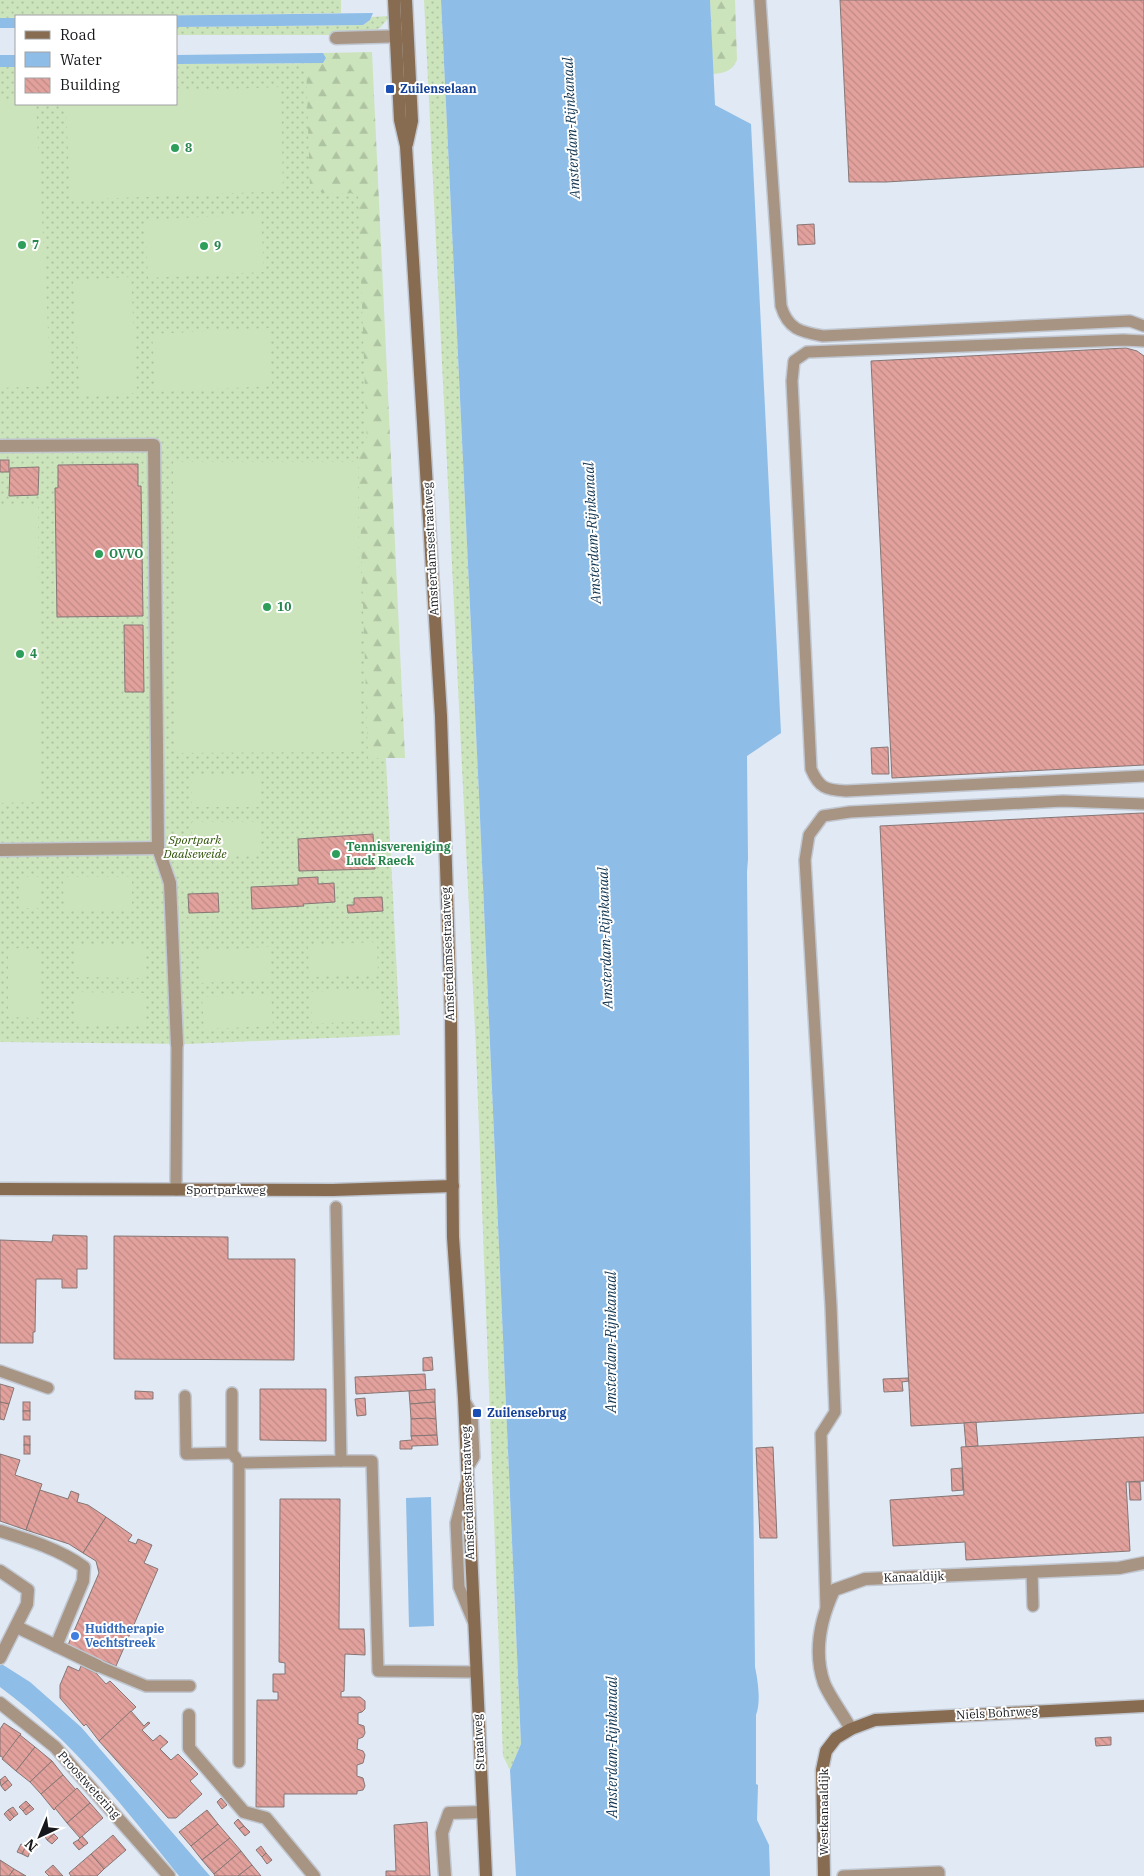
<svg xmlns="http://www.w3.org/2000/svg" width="1144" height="1876" font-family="'IBM Plex Serif',serif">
<defs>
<pattern id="grass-dots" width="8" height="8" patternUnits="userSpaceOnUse" patternTransform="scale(1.25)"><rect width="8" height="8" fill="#cce4bc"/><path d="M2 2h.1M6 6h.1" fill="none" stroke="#aec3a1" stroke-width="1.8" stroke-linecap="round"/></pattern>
<pattern id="forest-firs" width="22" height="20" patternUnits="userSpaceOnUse" patternTransform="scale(1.25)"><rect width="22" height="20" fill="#cce4bc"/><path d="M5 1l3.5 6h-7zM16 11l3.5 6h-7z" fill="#aec3a1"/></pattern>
<pattern id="building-back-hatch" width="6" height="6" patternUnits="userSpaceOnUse" patternTransform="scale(1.25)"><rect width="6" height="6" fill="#e2a19c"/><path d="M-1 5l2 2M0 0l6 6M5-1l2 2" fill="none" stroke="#c18a86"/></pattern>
</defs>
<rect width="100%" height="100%" fill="#e1e9f4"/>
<!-- grass -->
<g fill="url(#grass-dots)">
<polygon points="0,0 341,0 341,13 0,18"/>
<polygon points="424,0 441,0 479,795 521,1744 510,1770 503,1756 476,1050"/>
<polygon points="390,16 380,28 360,35 176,35 176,27 363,25 370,20 371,17"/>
<polygon points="354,63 374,525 400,1035 187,1044 0,1042 0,67 16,67 16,104 176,104 176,64"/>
</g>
<!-- forest -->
<g fill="url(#forest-firs)">
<path d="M710,0H735L737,60C732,71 725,73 713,74Z"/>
<path d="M372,52L405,758H368L358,447L367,446L358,193C342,193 324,197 310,187L306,63H323L326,58L323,53Z"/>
</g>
<!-- pitch -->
<g fill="#cce4bc">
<polygon points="281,87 283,191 70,200 66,104 176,104 176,91"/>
<polygon points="0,101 16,101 16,104 36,104 51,386 0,388"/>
<polygon points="261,214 264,272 148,278 145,220"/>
<polygon points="131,277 137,393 80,396 73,280"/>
<polygon points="269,328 272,386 156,392 152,334"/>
<polygon points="358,462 360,752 175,753 173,462"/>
<polygon points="0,506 38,506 41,802 0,803"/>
<polygon points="261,775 261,807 192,807 191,776"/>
<polygon points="192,822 260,822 261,854 192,854"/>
<rect x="21" y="877" width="18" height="31"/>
<polygon points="63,877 132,877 132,909 64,909"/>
<polygon points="377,942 378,974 309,977 308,945"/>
<polygon points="75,945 144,946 144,978 75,977"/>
<polygon points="269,947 270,979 201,983 200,951"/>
<polygon points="8,948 40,949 39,1018 8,1017"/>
<polygon points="379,989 381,1020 312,1024 311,992"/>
<polygon points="75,992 144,993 144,1025 75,1024"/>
<polygon points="271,994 273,1026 204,1029 202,997"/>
</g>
<!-- water -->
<g fill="#8ebde7">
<path d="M441,0H710L715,105L751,124L781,733L747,756L748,859L747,872L755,1667C758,1681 761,1702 756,1715V1784L758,1785L757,1820L769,1845L770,1876H516L510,1770L521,1744L479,795Z"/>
<polygon points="373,13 370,20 363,25 176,27 176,16 120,16"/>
<rect x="0" y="18" width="16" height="10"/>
<polygon points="323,53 326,58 323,63 176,64 176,55"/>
<rect x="0" y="55" width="16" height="12"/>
<polygon points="431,1497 434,1626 409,1627 406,1498"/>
<path d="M0,1663L30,1682L81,1727L210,1876H179C125,1808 71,1739 0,1687Z"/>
</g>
<!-- building -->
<g fill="url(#building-back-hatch)" stroke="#857776">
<polygon points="840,0 1144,0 1144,167 886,182 849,182"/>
<polygon points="814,224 815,244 798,245 797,225"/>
<polygon points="1126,348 1137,351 1144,356 1144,765 892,778 871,361"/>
<rect x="0" y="460" width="9" height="12"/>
<polygon points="138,464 138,486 141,486 143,616 57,617 55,488 58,488 58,465"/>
<polygon points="39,467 38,495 9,496 10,468"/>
<polygon points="124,625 143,625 144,692 125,692"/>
<polygon points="888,747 889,774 872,774 871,748"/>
<polygon points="1142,813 1144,813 1144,1413 911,1426 880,826"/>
<polygon points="373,834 375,869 299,871 298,839"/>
<polygon points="318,877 318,884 334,883 335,902 303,904 304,906 252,909 251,887 298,885 298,878"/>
<polygon points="218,893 219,912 189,913 188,894"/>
<polygon points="382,897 383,911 348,913 347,905 354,905 354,898"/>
<polygon points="53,1235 87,1236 87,1269 77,1269 77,1288 62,1288 62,1279 36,1279 35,1332 33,1332 33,1343 0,1343 0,1240 52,1242"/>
<polygon points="114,1236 228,1237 228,1259 295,1259 294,1360 114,1359"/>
<polygon points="432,1357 433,1370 423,1371 423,1358"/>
<polygon points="425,1374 426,1390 356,1394 355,1377"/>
<polygon points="908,1378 909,1381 902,1382 903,1391 884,1392 883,1379"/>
<polygon points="0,1384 14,1388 9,1404 0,1402"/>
<polygon points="260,1389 326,1389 326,1441 260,1440"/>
<polygon points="435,1389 435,1402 410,1404 409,1391"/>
<polygon points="135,1391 153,1392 153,1399 135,1399"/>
<polygon points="365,1398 366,1415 357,1416 355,1399"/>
<polygon points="0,1402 9,1404 4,1420 0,1419"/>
<rect x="23" y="1402" width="7" height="9"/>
<polygon points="435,1402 436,1419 411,1419 410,1404"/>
<rect x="23" y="1411" width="7" height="9"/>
<polygon points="427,1418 436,1419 437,1435 411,1436 411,1419"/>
<polygon points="976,1422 978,1446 966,1447 964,1423"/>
<polygon points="437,1435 438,1445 412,1446 412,1449 400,1449 400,1441 412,1440 411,1436"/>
<rect x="24" y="1436" width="6" height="9"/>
<polygon points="1144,1437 1144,1481 1126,1482 1130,1551 966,1560 965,1542 893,1546 890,1500 964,1495 961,1447"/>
<rect x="24" y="1445" width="6" height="9"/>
<polygon points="773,1447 777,1538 760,1538 756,1448"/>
<polygon points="0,1454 20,1460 15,1475 42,1484 26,1530 0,1521"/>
<polygon points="962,1468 963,1490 952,1491 951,1469"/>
<polygon points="1129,1482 1140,1482 1141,1500 1130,1500"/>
<polygon points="40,1490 68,1499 71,1491 79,1494 77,1502 88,1505 106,1517 83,1553 69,1544 26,1530"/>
<polygon points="280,1499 340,1499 339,1629 364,1629 365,1647 365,1655 345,1654 344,1691 341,1692 341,1697 360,1697 365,1701 365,1709 362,1712 358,1713 358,1724 364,1726 365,1733 363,1737 358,1739 357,1749 363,1751 365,1755 363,1763 357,1765 357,1776 363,1778 365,1786 363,1790 357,1791 357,1794 284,1794 284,1807 256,1807 257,1700 278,1700 278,1692 273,1692 273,1674 285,1674 285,1663 279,1662"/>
<polygon points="106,1517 132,1535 128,1541 136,1544 138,1539 152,1545 144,1563 158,1569 116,1666 81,1652 81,1650 68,1645 99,1573 96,1561 83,1553"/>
<polygon points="68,1666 79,1671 81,1666 96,1673 106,1684 110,1681 136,1707 99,1741 86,1724 84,1726 60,1698 60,1685"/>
<polygon points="131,1711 144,1726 148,1722 150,1723 142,1730 153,1741 160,1735 168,1742 160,1749 171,1760 178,1754 198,1774 190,1781 202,1794 176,1818 168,1818 99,1741"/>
<polygon points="4,1723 21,1734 4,1758 0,1756 0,1729"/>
<polygon points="20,1735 35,1747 16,1771 2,1759"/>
<polygon points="1111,1737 1111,1745 1096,1746 1095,1738"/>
<polygon points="35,1747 52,1761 30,1782 16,1771"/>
<polygon points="52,1761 63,1775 41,1794 30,1782"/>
<polygon points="63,1775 76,1790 54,1810 41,1794"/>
<polygon points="5,1776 8,1780 1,1786 0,1780"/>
<polygon points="8,1780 12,1785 5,1791 1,1786"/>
<polygon points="77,1788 90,1803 67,1823 55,1808"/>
<polygon points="221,1798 227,1805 222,1809 217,1802"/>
<polygon points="26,1801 30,1805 23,1811 19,1807"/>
<polygon points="90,1803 103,1818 80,1838 67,1823"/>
<polygon points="30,1805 34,1809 26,1815 23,1811"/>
<polygon points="13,1807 18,1814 14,1817 8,1810"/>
<polygon points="8,1810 14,1817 10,1821 4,1814"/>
<polygon points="207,1810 218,1824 191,1846 179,1832"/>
<polygon points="238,1819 244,1826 239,1829 234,1823"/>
<polygon points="427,1822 430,1876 386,1876 386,1871 396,1871 394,1825"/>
<polygon points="218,1824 230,1838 202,1860 191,1846"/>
<polygon points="244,1826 250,1832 245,1836 239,1829"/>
<polygon points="51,1829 54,1834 47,1840 44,1835"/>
<polygon points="54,1834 58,1838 52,1844 47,1840"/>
<polygon points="113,1835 126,1850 104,1869 91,1854"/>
<polygon points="82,1836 88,1843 84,1846 78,1840"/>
<polygon points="230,1838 241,1851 214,1874 202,1860"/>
<polygon points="78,1840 84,1846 79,1850 73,1843"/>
<polygon points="21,1844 26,1846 22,1854 17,1852"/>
<polygon points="26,1846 31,1849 28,1857 22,1854"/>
<polygon points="261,1846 266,1853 262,1857 256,1850"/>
<polygon points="241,1851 252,1865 238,1876 215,1876 214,1874"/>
<polygon points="266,1853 272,1860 267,1864 262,1857"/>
<polygon points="91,1854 104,1869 97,1876 71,1876 69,1873"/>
<polygon points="0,1860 14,1869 9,1876 0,1876"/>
<polygon points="53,1865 63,1876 49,1876 45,1872"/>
<polygon points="252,1865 261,1876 238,1876"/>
<polygon points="14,1869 26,1876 9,1876"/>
</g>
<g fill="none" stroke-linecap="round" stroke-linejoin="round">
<!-- lane casing -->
<g stroke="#c0c7d1" stroke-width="14">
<g id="lane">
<path d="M760,0L781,306C788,329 800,332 823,336L1130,321L1144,326"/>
<path d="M1144,341L1123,340L807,352L794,361L792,381L811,769C819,788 826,790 846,791L1144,776"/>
<polyline points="176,1190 177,1044"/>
<polyline points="0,1371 48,1388"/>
<polyline points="232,1393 232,1453 236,1458"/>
<polyline points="185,1396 186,1454 232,1453"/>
<polyline points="464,1400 472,1414 474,1457 467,1469"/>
<polyline points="341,1461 372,1461 378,1671 476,1672"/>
<polyline points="466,1484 456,1523 459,1587 473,1621"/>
<polyline points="1032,1572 1033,1606"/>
<polyline points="826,1607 821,1434 835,1412 831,1306 805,860 809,835 823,816 850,812 1063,801 1144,804"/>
<polyline points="98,1666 146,1686 190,1686"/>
<polyline points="239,1762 239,1463 341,1461 336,1207"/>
<polyline points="843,1876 939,1872 939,1876"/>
</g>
</g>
<!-- street casing -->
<g stroke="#c0c7d1" stroke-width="15">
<g id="street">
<polyline points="336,38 406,36"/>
<polyline points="0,446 154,445 158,848 170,883 177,1044"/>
<polyline points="0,850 158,848"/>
<path d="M0,1531C29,1540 59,1549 84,1567L83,1581L56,1646"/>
<polyline points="0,1571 28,1590 27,1604 0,1658"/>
<polyline points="17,1627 98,1666"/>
<polyline points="0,1703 55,1747 169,1876"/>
<polyline points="189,1715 189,1748 244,1812 266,1818 314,1876"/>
<path d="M851,1729C844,1716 829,1696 824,1683C813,1651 821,1618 834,1590L865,1579L1119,1568L1144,1563"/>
<polyline points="445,1876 442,1833 449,1813 483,1812"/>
</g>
</g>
<!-- secondary casing -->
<g stroke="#c0c7d1" stroke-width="15">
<g id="secondary">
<polyline points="394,0 400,120 406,146 441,716 451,1016 453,1237 464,1398 486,1876"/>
<polyline points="406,0 412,121 407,144"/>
<polyline points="0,1189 333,1190 453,1186"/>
<polyline points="824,1876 822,1770 826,1751 836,1738 851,1729 875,1720 1144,1706"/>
</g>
</g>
<!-- lane -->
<use href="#lane" stroke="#a89482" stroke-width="11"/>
<!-- street -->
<use href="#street" stroke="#a89482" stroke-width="12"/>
<!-- secondary -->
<use href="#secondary" stroke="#886c51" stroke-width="12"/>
</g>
<!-- markers -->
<g fill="#1a4fb4" stroke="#fff" stroke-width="2">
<rect x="385" y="84" width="10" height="10" rx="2.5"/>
<rect x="472" y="1408" width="10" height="10" rx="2.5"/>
</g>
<g fill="#2e9e5b" stroke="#fff" stroke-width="2">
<circle cx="175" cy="148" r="5"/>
<circle cx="22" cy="245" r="5"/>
<circle cx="204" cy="246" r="5"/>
<circle cx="99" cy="554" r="5"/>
<circle cx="267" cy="607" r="5"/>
<circle cx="20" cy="654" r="5"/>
<circle cx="336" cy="854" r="5"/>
</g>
<circle fill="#3f7fe0" stroke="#fff" stroke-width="2" cx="75" cy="1636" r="5"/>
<g text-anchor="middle" stroke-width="4" stroke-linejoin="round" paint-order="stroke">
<!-- transit labels -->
<g font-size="12" font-weight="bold" fill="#164399" stroke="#fff" text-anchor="start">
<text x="400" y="93">Zuilenselaan</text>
<text x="487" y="1417">Zuilensebrug</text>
</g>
<!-- leisure labels -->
<g font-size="12" font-weight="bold" fill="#27864d" stroke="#fff" text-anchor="start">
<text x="185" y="152">8</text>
<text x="32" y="249">7</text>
<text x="214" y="250">9</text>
<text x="109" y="558">OVVO</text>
<text x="277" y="611">10</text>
<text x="30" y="658">4</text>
<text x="346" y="851">Tennisvereniging<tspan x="346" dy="14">Luck Raeck</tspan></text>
</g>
<!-- street labels -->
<g font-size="12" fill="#15171b" stroke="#fff">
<text transform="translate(431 549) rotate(-93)" y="4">Amsterdamsestraatweg</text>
<text transform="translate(448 954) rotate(-92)" y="4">Amsterdamsestraatweg</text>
<text x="226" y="1194">Sportparkweg</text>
<text transform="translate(468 1493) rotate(-92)" y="4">Amsterdamsestraatweg</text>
<text transform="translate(914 1577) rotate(-2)" y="4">Kanaaldijk</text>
<text transform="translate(997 1713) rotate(-3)" y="4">Niels Bohrweg</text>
<text transform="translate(479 1742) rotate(-93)" y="4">Straatweg</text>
<text transform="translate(89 1785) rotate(48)" y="4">Proostwetering</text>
<text transform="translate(824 1812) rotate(-90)" y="4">Westkanaaldijk</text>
</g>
<!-- park labels -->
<g font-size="12" font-style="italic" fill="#2c5104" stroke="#fff">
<text x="195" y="844">Sportpark<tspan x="195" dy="14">Daalseweide</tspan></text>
</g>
<!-- shop labels -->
<g font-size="12" font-weight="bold" fill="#366cbe" stroke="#fff" text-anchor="start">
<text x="85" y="1633">Huidtherapie<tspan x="85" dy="14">Vechtstreek</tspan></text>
</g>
<!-- water labels -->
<g font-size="14" font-style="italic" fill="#113551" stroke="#fff">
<text transform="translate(571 128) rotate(-93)" y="5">Amsterdam-Rijnkanaal</text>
<text transform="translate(592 533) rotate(-93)" y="5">Amsterdam-Rijnkanaal</text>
<text transform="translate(605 938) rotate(-92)" y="5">Amsterdam-Rijnkanaal</text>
<text transform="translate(611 1342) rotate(-90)" y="5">Amsterdam-Rijnkanaal</text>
<text transform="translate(612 1747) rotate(-90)" y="5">Amsterdam-Rijnkanaal</text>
</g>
</g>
<!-- legend -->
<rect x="15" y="15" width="162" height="90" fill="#ffffff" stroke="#a1a2a4"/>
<rect x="25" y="31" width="25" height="8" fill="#886c51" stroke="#a1a2a4"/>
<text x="60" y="40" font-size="15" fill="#15171b">Road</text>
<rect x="25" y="52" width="25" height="15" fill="#8ebde7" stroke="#a1a2a4"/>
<text x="60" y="65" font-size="15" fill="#15171b">Water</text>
<rect x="25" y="78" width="25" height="15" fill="url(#building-back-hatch)" stroke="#a1a2a4"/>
<text x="60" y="90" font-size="15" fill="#15171b">Building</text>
<!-- north arrow -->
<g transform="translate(40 1836) rotate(224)" stroke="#ffffff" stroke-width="4" paint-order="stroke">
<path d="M0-4L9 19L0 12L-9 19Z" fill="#15171b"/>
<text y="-8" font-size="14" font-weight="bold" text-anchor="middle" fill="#15171b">N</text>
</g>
</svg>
